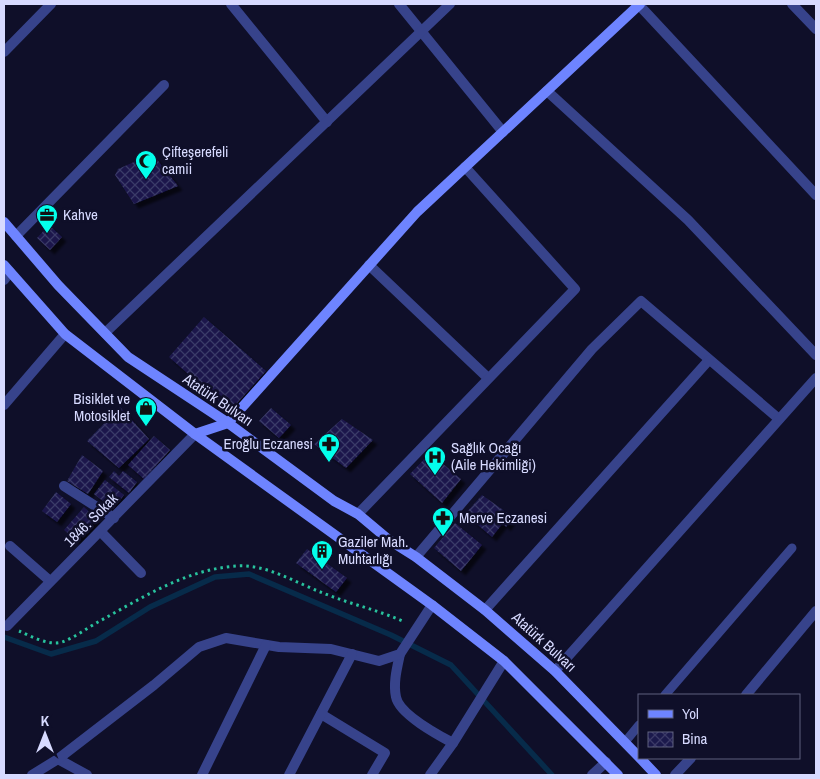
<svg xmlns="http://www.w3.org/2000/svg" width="820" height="779" font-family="'Archivo Narrow',sans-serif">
<defs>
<pattern id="building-cross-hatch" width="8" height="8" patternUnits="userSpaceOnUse" patternTransform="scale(1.25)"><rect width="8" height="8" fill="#1b194c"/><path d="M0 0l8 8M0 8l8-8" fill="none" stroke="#3b3a67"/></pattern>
<filter id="shadow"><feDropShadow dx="4.5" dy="4.5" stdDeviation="1" flood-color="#0009"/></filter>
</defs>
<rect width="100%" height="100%" fill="#0f0f29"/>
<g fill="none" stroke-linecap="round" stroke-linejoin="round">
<!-- stream -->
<polyline stroke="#072b4a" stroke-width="5.5" points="4,637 51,654 96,641 150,607 215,577 249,574 391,635 451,665 552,775"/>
</g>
<!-- building -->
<g fill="url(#building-cross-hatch)" filter="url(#shadow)">
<polygon points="155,157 178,186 134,204 115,175 118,169 143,158 145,162"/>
<polygon points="49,225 62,237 50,250 37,238"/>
<polygon points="204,317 266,371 230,411 169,357"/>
<polygon points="120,407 149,439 119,468 87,441"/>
<polygon points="271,408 291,425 279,438 259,421"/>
<polygon points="342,419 373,440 346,468 314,444"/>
<polygon points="154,436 170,450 144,479 128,465"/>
<polygon points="430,453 461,479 442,503 410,474"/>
<polygon points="82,455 103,471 88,494 67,481"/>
<polygon points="114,471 119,476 123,471 137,482 129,493 109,477"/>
<polygon points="105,480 124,495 113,509 94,494"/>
<polygon points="56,492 71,504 57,522 42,511"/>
<polygon points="482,495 513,517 506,527 503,523 492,537 465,514"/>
<polygon points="84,507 96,518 77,541 64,530"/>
<polygon points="455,523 482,545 461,571 434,548"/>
<polygon points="307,549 347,578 336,592 296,563"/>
</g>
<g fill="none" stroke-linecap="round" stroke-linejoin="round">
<!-- path -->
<path stroke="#28c29d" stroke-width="3" stroke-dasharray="2.5 4" stroke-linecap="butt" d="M19,631C31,636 48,646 62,642C74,638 87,628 98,622C142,598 186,569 237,566C267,564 296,583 323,593C350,604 378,610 405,622"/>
<!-- lane -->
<g stroke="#37438b" stroke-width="9">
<polyline points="665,695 792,548"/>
<polyline points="625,742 639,725"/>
</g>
<!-- street -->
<g stroke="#37438b" stroke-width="10">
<polyline points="231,4 327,122"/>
<polyline points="399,4 503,132"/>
<polyline points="792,4 816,29"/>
<polyline points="639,5 816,195"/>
<polyline points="4,52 51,4"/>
<polyline points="547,91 688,220 816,355"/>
<polyline points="16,236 164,85"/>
<polyline points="369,265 488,378"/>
<polyline points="4,280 10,272"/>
<polyline points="105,333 450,4"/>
<polyline points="4,405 65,334"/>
<polyline points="64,486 114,518"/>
<polyline points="358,514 575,289 465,167"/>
<polyline points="101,532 141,573"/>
<polyline points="10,546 50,581"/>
<polyline points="416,557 592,349 641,301 779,419"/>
<polyline points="485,610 709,360"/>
<polyline points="7,626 195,434"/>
<path d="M400,654C397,668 393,683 396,697C399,714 438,735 453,743"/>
<polyline points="555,671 816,378"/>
<polyline points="746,695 816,611"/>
<polyline points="321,714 385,753 372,775"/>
<polyline points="58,759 87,775"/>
<polyline points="32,775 58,759 154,685 199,647 226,638 279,647 331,649 379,661 400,654 432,605"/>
<polyline points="202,775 266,645"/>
<polyline points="289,775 352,654"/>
<polyline points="430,775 453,743 504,661"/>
<polyline points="592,775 606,762"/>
<polyline points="675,775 691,758"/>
</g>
<!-- secondary -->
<g stroke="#6e84ff" stroke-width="10">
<polyline points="4,222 58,285 128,357 228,423 334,501 358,514 389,540 416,557 485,610 555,671 639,757"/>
<polyline points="4,265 65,334 195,434 432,605 504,661 618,775"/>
<polyline points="195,434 228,423 417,212 640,4"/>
<polyline points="640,758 656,775"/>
</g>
</g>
<!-- icons -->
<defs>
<g id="mosque-pin" transform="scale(1.125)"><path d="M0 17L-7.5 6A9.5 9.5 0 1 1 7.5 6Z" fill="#03ffeb" stroke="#0f0f29"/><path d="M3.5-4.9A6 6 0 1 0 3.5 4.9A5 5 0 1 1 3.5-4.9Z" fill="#111"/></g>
<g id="office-pin" transform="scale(1.125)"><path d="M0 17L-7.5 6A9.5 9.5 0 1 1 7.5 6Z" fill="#03ffeb" stroke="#0f0f29"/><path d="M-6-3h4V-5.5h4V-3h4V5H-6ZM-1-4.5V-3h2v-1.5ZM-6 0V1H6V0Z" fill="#111"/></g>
<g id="shop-pin" transform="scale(1.125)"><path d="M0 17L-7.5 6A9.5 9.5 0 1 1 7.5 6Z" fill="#03ffeb" stroke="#0f0f29"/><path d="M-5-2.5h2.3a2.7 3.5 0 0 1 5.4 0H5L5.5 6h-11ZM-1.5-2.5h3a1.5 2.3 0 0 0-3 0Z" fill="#111"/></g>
<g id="pharmacy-pin" transform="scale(1.125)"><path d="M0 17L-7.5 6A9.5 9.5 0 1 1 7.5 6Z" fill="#03ffeb" stroke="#0f0f29"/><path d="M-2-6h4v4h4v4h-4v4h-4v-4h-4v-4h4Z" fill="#111"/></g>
<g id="hospital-pin" transform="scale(1.125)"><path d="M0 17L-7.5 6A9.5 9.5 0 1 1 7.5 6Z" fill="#03ffeb" stroke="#0f0f29"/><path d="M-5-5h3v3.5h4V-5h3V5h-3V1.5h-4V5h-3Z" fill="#111"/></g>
<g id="building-pin" transform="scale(1.125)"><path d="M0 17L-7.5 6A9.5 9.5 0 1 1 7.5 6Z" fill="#03ffeb" stroke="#0f0f29"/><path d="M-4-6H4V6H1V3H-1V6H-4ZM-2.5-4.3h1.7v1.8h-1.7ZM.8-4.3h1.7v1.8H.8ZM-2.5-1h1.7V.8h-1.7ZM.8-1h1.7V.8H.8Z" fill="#111"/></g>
</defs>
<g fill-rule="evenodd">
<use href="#mosque-pin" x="146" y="161"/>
<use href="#office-pin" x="47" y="215"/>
<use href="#shop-pin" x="146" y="408"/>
<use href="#pharmacy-pin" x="329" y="444"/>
<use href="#hospital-pin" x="435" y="457"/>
<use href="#pharmacy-pin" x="443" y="518"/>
<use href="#building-pin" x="322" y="551"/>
</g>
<g text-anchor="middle" stroke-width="5" stroke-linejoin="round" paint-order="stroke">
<!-- poi labels -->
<g font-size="15" fill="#d7daff" stroke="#0f0f29" text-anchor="start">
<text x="162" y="157">Çifteşerefeli<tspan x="162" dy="17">camii</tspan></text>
<text x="63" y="220">Kahve</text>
<text x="130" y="404" text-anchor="end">Bisiklet ve<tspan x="130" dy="17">Motosiklet</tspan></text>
<text x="313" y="449" text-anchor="end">Eroğlu Eczanesi</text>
<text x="451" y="453">Sağlık Ocağı<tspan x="451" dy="17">(Aile Hekimliği)</tspan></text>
<text x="459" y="523">Merve Eczanesi</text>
<text x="338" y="547">Gaziler Mah.<tspan x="338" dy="17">Muhtarlığı</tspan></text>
</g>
<!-- street labels -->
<g font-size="15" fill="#d7daff" stroke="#0f0f29">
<text transform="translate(218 400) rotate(34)" y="5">Atatürk Bulvarı</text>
<text transform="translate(91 520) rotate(-45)" y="5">1846. Sokak</text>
<text transform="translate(544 642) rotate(42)" y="5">Atatürk Bulvarı</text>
</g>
</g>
<!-- border -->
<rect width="820" height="779" fill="none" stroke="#d7daff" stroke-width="10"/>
<!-- legend -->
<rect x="638" y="694" width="162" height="65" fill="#0f0f29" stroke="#5f607f"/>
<rect x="648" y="710" width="25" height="8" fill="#6e84ff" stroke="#5f607f"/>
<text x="682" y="719" font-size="15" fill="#d7daff">Yol</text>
<rect x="648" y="732" width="25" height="15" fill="url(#building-cross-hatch)" stroke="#5f607f"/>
<text x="682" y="744" font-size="15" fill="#d7daff">Bina</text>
<!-- north arrow -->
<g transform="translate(45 734)" stroke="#0f0f29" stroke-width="4" paint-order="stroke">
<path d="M0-4L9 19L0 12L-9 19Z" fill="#d7daff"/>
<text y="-8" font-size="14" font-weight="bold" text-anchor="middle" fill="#d7daff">K</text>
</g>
</svg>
